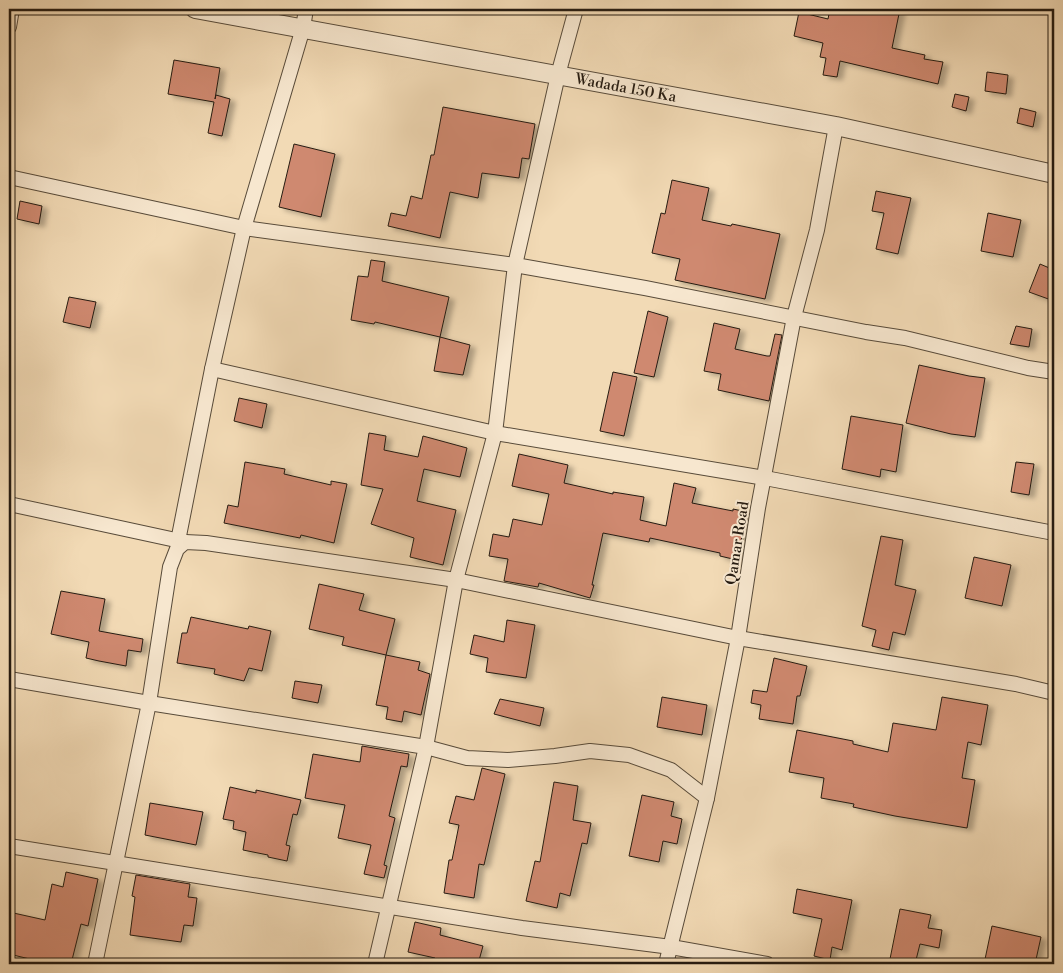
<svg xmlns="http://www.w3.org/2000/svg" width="1063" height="973" font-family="'Libre Bodoni',serif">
<defs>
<filter id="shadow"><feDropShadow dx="5.5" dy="3" stdDeviation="2.5" flood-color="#0004"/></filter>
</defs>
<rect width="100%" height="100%" fill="#f2dab5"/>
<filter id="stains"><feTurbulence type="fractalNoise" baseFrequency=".004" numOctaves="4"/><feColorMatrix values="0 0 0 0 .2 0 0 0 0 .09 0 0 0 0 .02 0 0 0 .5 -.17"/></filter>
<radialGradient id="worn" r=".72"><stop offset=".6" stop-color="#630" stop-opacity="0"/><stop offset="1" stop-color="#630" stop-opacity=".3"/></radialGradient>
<!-- building -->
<g fill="#cf896f" stroke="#251b11" filter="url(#shadow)">
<polygon points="830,9 900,9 892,48 925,55 924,59 943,62 938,84 840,61 837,77 823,75 826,58 820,57 823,43 794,36 799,12 828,19"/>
<polygon points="174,60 220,68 215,99 216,95 230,99 222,136 208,133 214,102 168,94"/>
<polygon points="987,72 1008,75 1006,94 985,91"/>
<polygon points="955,94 969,97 966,111 952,107"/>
<polygon points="443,107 535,124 529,159 522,158 519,178 482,173 478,198 450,192 440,238 388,226 391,213 406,216 411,196 422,199 431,155 434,155"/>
<polygon points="1020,108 1036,112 1033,127 1017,123"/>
<polygon points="294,144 335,154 321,217 279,207"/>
<polygon points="672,180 709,188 702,220 731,226 732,224 780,234 765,299 675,280 680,259 652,253 661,213 665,214"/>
<polygon points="876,191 911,198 898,254 876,249 884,213 872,211"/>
<polygon points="20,201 42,206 39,224 17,219"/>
<polygon points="988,213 1021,220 1013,257 981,251"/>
<polygon points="371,260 385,262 382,281 449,297 440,337 375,322 374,324 351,320 358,276 368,277"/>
<polygon points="1040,264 1054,270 1054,301 1029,292"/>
<polygon points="69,297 96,302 90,328 63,322"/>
<polygon points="648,311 668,317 654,377 634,373"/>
<polygon points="714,323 740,329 735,349 767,356 770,356 775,334 782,335 769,401 718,390 721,374 704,371"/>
<polygon points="1016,326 1032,329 1029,347 1010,344"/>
<polygon points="440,337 470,345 463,375 434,371"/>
<polygon points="919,365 969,376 985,378 975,437 951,434 906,423"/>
<polygon points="613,372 637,377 624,436 600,431"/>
<polygon points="239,398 267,404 262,428 234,421"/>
<polygon points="851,416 903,425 896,472 881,469 880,477 842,469"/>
<polygon points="369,433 386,436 384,450 418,457 423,436 467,448 460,477 424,469 417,501 456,510 443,565 410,557 414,538 371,524 383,489 361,485"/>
<polygon points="519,454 568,465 564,483 613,494 613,492 644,497 640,520 666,526 674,483 696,488 692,503 733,511 733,509 747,512 737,560 720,556 720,553 650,538 649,542 603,533 592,585 594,585 590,598 539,583 538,587 504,581 508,559 489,556 493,534 509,537 513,519 542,525 549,494 512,486"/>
<polygon points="245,462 285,469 284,474 331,485 331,481 347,484 334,543 301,535 300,538 224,523 228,505 238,507"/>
<polygon points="1016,462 1034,464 1029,495 1011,492"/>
<polygon points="881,536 903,540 895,585 916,590 905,635 893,632 889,650 872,646 876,630 862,626"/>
<polygon points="974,557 1011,565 1002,606 965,598"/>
<polygon points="319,584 364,594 359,610 395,619 386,655 342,645 344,637 309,629"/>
<polygon points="61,591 105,599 99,631 143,639 141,652 128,650 126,666 99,661 86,658 89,642 51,634"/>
<polygon points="191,617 248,629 249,626 271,631 262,671 249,668 244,681 214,674 215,669 177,663 182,633 187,633"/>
<polygon points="507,620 535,625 526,678 486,672 488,658 470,654 474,635 504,642"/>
<polygon points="386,655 420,662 418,670 430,674 421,715 404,711 402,722 386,719 388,707 376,705"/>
<polygon points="774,658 807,666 800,696 797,696 793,724 759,719 761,705 751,703 753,690 767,692"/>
<polygon points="295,681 322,685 318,703 292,698"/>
<polygon points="662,697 707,705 702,735 657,727"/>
<polygon points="942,697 988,705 981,745 968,742 962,778 975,780 967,828 895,816 853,807 854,804 821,798 824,778 789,772 797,730 853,741 853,744 888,752 893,723 936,730"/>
<polygon points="500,699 544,708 540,726 494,714"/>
<polygon points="362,746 409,754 407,767 401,766 389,816 395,818 384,865 387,866 384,878 364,874 371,845 338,838 345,805 305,798 313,754 360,762"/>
<polygon points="482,768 505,774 484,865 479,864 474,898 444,893 449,860 452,860 459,825 449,823 456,796 474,800"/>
<polygon points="554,782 578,786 573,820 591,823 587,844 582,843 570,896 560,893 557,908 526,901 535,861 540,862"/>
<polygon points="230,787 256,793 256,790 301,800 297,815 293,814 286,845 290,846 287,861 268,857 268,855 243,850 246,832 233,829 234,821 223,819"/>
<polygon points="642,795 674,802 671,816 682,819 677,844 663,841 659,862 629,856"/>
<polygon points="150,803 203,812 196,845 145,835"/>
<polygon points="66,872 98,879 88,926 81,924 71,964 37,964 38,961 9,954 9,912 45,920 52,884 63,887"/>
<polygon points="136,875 190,884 188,897 197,898 193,926 184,925 181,942 130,935 135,897 132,896"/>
<polygon points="797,889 852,900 842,950 832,947 830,960 814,956 822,919 793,913"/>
<polygon points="900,909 931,915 928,928 942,930 939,948 920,944 915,964 889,964"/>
<polygon points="415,922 441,928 440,935 483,946 478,964 434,964 435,958 408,952"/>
<polygon points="992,926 1041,937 1035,964 984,964"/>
</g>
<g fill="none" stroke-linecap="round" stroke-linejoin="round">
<!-- minor casing -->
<g stroke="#584b3a" stroke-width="16">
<g id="minor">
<polyline points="9,27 12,9"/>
<polyline points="9,177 244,228 515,265 645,288 866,332 905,338 1028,368 1054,372"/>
<polyline points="212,369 495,433 765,478 1054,533"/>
<polyline points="9,504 185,542"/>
<polyline points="178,541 212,369 244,228 303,28 306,9"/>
<polyline points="9,679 149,703 426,747 467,758 508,760 555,756 590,751 629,755 671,770 707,798"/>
<polyline points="9,846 522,928 671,947 767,964"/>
<polyline points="95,964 149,703 170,567 177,549 185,542 206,543 456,580 738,638 1016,684 1054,693"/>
<polyline points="375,964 426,747 456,580 495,433 515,265 558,75 576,9"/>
<polyline points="666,964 707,798 738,638 758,508 794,317 817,230 836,126"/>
</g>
</g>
<!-- tertiary casing -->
<g stroke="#584b3a" stroke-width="20">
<g id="tertiary">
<path id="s1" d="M195,9L836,126L1054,174"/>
</g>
</g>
<!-- minor -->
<use href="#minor" stroke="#f7e7cf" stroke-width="14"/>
<!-- tertiary -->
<use href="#tertiary" stroke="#f7e7cf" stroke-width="18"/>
</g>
<g text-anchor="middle" stroke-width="4" stroke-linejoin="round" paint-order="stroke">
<!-- street labels -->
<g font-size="15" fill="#251b11" stroke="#f7e7cf">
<text dy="5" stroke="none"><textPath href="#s1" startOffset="438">Wadada 150 Ka</textPath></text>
<text transform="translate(737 543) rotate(-81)" y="5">Qamar Road</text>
</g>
</g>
<!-- margin -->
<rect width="1063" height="973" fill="none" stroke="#f2dab5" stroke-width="30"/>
<rect x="10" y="10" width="1043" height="953" fill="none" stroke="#251b11" stroke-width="2.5"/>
<rect x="15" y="15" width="1033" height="943" fill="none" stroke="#251b11"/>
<rect width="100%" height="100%" filter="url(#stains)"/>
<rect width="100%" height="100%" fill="url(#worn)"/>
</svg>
